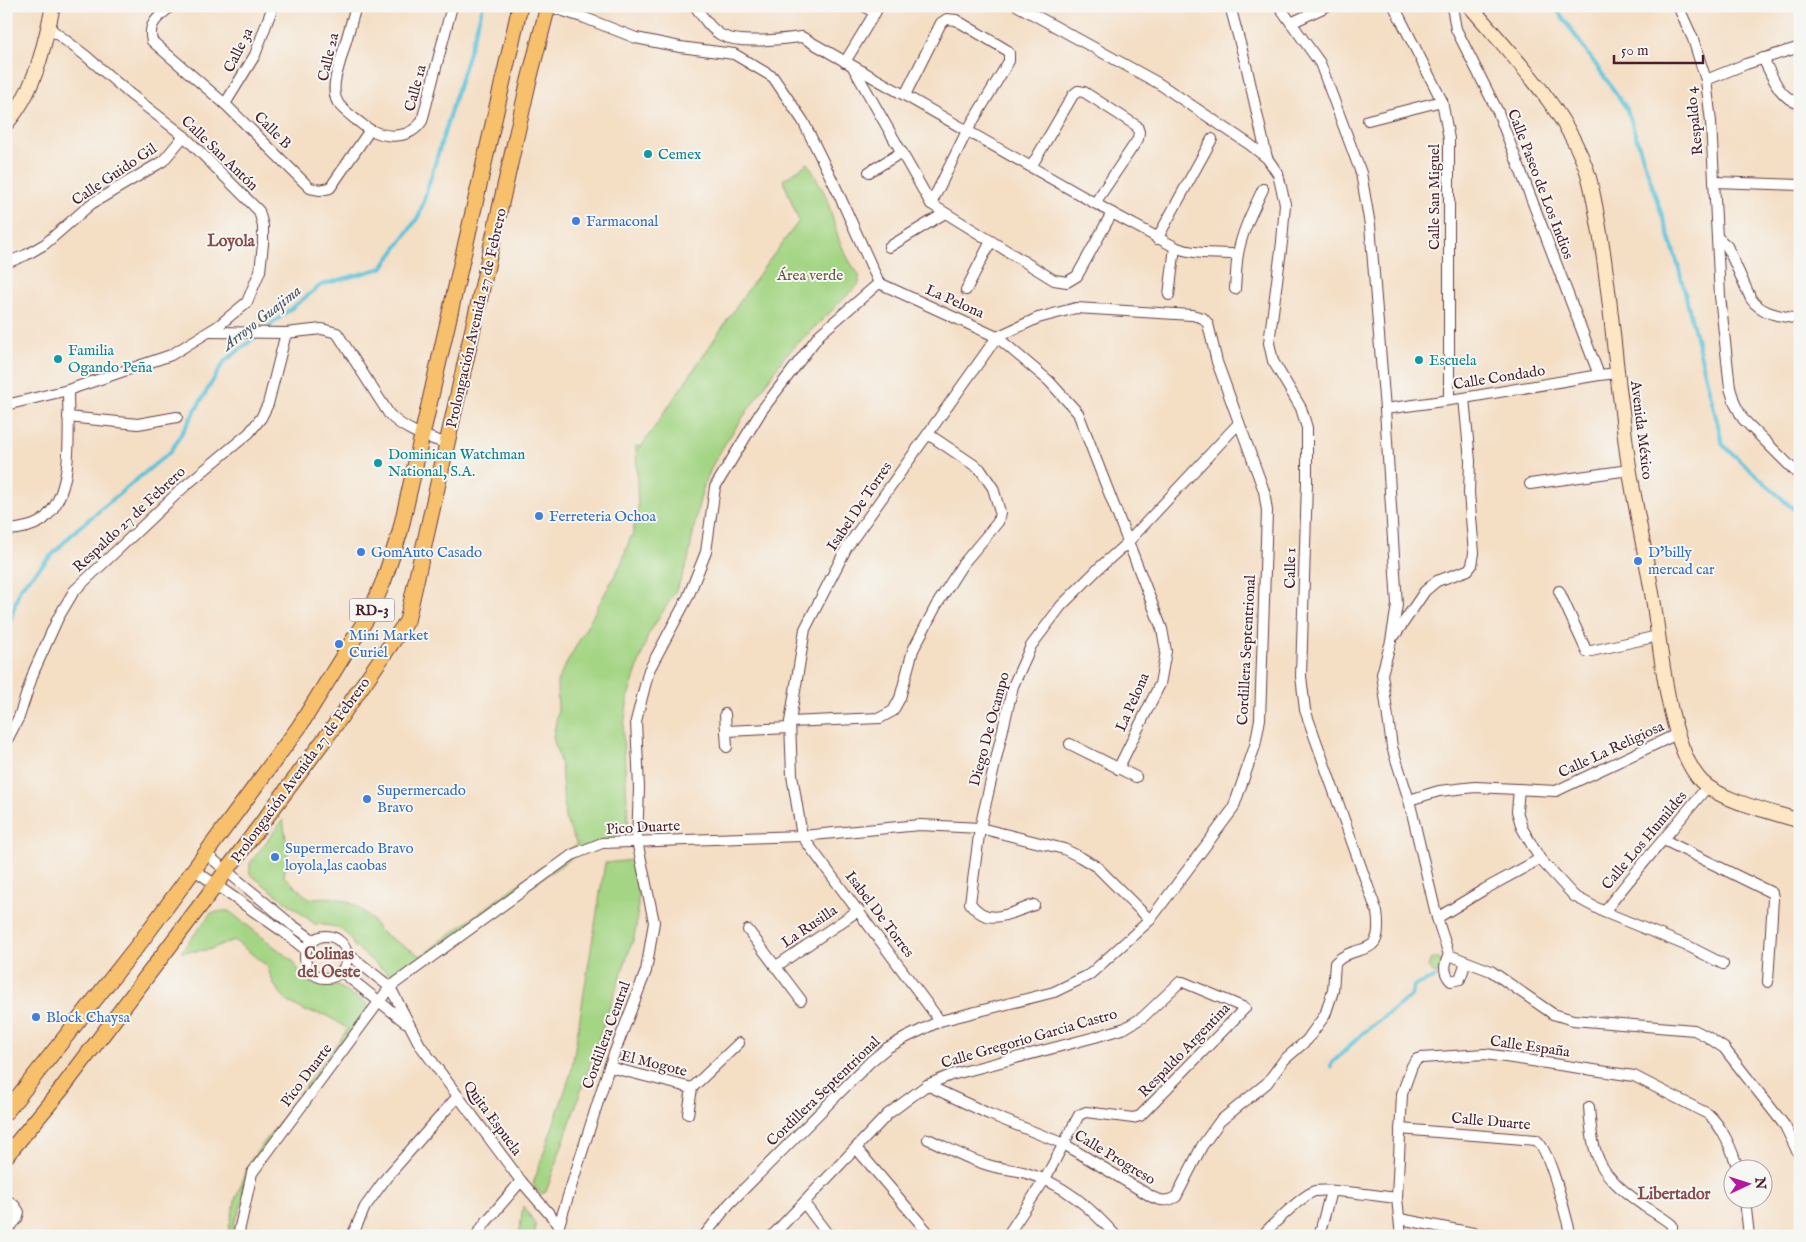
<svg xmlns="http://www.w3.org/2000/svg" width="1806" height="1242" font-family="'IM FELL English',serif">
<rect width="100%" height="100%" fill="#f6f6f2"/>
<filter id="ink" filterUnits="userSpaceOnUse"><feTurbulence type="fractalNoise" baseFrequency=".02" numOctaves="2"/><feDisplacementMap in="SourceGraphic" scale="10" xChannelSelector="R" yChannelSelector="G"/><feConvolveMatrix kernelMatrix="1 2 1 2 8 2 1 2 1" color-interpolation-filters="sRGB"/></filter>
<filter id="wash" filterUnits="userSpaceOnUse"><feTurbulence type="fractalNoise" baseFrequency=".0096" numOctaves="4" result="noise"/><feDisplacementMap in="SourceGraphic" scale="20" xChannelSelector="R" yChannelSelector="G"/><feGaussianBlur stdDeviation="1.12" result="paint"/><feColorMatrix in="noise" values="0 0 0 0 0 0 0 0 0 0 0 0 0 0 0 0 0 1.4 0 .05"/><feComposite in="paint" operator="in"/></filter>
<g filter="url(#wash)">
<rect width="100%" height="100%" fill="#f4dec4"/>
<!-- green -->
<g fill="#a4d584" stroke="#777a58">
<path d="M808,163L826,196L840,243L850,262L859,275V284L785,356L726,442L713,464L704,485L698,507L688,560L682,577L674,594L648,635L628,697L623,733L629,836L628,839L589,846L398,977L391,976L354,946L350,938L343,931L332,926L315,924L250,874V863L283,820L288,851L284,876L309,899C332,894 353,900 369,917C374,921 376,928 381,932C394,941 408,948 421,956L558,855L577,845L565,818L561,766L553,737L558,711L557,681L621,564L631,536L632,537L638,509L636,446L641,447L756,278L799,221L783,180Z"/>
<path d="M633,860L635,861C638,888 640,911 634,937L546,1192L541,1194L533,1184L571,1073L605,863Z"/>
<polygon points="222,911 229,911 294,962 300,973 309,982 322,986 336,985 366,1003 369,1007 262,1155 234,1224 232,1236 227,1236 236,1197 251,1160 348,1029 326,1015 305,1011 287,1001 274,985 267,966 234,940 208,950 181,952 211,913"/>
<polygon points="1438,958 1443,964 1439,974 1433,973 1428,966 1431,959"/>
<polygon points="523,1206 535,1223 535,1236 519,1236"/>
</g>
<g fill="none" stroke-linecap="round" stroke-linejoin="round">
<!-- stream -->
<g stroke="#5cc3d9" stroke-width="4">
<polyline points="1552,6 1558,11 1627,109 1677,261 1723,445 1800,515"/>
<polyline points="264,330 321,285 382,268 419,216 483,6"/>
<polyline points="6,635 20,588 77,529 171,451 224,362 258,335"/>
<polyline points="1331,1067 1331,1064 1363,1033 1411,996 1414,986 1436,977"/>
</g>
</g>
</g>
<g filter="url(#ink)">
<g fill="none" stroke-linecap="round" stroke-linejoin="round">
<!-- street casing -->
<g stroke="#643c42" stroke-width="12">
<g id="street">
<path d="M171,6C159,17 147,23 152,41L225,104L310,188L320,190L330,188L370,130"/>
<path d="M356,6L336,76C334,85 333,95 338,103C342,109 349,114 355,119C360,122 365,128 371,130C389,139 411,138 422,121L452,6"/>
<polyline points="548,6 585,18 636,38 680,47 734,54 773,77 803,121 836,188 879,283 997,337 1049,381 1078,413 1162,629 1166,651 1160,684 1118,769"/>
<path d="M695,6C702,16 710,29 721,35C740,45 781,39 802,37L1112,213L1175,247C1194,255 1217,253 1238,254"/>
<polyline points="864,6 875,13"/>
<polyline points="1230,6 1247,69 1267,158"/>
<polyline points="1279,6 1320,63 1361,173 1370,225 1385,409 1397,605 1391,641 1382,674 1392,747 1409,800 1437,918 1449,955 1491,971 1553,1014 1573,1020 1694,1030 1706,1036 1724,1048 1785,1126 1800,1157"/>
<polyline points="1394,6 1442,101 1449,139 1449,400"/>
<polyline points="1453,6 1453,12 1456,29 1498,112 1599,375"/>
<polyline points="1678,6 1693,39 1706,80 1711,122 1720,296 1730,388 1735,404 1743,419 1800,476"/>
<polyline points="1291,23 1327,6"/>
<path d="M1763,58C1772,76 1779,98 1800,104"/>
<polyline points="845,62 879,6"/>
<polyline points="853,67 931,204 1054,280 1067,282 1077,276 1112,213"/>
<polyline points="1706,80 1746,64 1800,47"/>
<polyline points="905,95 941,23 947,19 956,20 1005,49 1009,53 1009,61 967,131 931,204"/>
<polyline points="225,104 255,55 273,6"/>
<polyline points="1368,120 1442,101"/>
<polyline points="1031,167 1073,95 1078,91 1084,92 1137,126 1139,132 1138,139 1095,203"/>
<polyline points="869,172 902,152"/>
<polyline points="1714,182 1800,185"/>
<path d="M1718,238L1727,246L1751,299C1763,315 1781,316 1800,319"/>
<polyline points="1157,239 1212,139"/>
<polyline points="889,247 945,213"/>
<polyline points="6,263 26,255 45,244 91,204 163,161 184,136"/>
<path d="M1235,289C1236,278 1236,265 1238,254C1242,231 1253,210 1263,189"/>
<polyline points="966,290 991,241"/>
<polyline points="1169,295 1175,247"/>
<path d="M210,332L286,333L322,329L337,333L389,414C405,431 427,437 448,444"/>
<polyline points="6,405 68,390 171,355 218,326 247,302 260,271 263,244 263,226 259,211 184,136 130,94 86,56 48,27"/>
<polyline points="1385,409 1464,398 1599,375 1618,373"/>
<polyline points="68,417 138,424 177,417"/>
<polyline points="1530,484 1629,470"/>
<path d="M6,530C18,530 38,526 46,517C75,489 68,427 68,390"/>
<polyline points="1559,591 1587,652 1658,636"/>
<polyline points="1395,635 1425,591 1437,581 1468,570 1472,565 1474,553 1469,493 1470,461 1464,398"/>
<polyline points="725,714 727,747"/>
<polyline points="790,722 880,718 893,711 900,698 913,650 936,606 962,565 998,522 1000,512 993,488 980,469 928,434"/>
<polyline points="726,731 790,728"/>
<polyline points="6,742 19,717 34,671 58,618 74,591 185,486 249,433 261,418 268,404 286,333"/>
<polyline points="1070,744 1136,777"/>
<polyline points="1519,789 1517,811 1522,828 1540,859 1574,896 1604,912 1690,947 1723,964"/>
<polyline points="1409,800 1439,791 1475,787 1556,791 1677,734"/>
<polyline points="1664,840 1772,893 1773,898 1768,982"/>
<polyline points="205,853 292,925 313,940"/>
<polyline points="193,869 285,933 306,950"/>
<path d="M1034,905C1010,913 988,928 970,903L980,828L1013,686L1031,646L1061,606L1099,568L1127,543L1239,423"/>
<path d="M1604,912C1637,869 1673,829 1707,787"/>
<polyline points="1437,918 1485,889 1540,859"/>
<polyline points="748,930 801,1000"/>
<circle cx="326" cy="957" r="21"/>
<polyline points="347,953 390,987 420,1045 521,1181 559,1225"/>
<path d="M1449,955C1444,964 1443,973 1451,981L1460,979L1466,962"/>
<polyline points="775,967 859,910"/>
<polyline points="342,972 405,1022"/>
<polyline points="609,1067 692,1088"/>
<path d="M927,1085L989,1114L1064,1144L1152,1197C1161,1201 1166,1202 1176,1197L1202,1146L1220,1121L1267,1083L1284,1060L1307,1040L1325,1015L1333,991L1335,963C1358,940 1384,962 1377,912L1305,710L1301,676L1307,482V428L1301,408L1273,361L1269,343L1282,242L1285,204L1278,174L1267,158L1249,144L1158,83L1018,6"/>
<path d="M1589,1107C1593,1161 1599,1174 1644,1206C1653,1212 1664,1218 1672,1225V1231L1666,1236"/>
<polyline points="688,1114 692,1088 739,1043"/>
<path d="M1400,1129L1536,1140C1550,1149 1566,1217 1571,1236"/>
<path d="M928,1139C948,1148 967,1159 988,1165C1000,1169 1013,1169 1026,1173C1063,1183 1091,1208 1116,1236"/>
<polyline points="856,1148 931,1236"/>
<polyline points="6,1199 15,1206 19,1212 17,1219 6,1231"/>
<polyline points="1745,1200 1749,1236"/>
<polyline points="804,1203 829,1236"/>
<polyline points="1400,1219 1489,1236"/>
<polyline points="238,1236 252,1173 390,987 572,855 602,843 802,836 920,825 980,828 1064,849 1080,857 1097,867 1150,920"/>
<polyline points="352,1236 365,1207 386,1178 458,1096"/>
<polyline points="476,1236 486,1222 521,1181"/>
<polyline points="558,1236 559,1225 609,1067 646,971 654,922 637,841 639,788 636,721 649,670 688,597 706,552 715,487 762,410 820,334 879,283"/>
<polyline points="704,1236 729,1204 871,1061 887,1048 905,1038 940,1021 1054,992 1089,975 1150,920 1233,809 1255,746 1260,719 1267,511 1264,491 1217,362 1208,324 1203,318 1192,315 1076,308 1038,318 997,337 847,547 805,629 790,722 792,775 802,836 940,1021"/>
<polyline points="772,1236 888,1114 927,1085 951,1075 1095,1037 1125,1028 1143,1017 1180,982 1183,982 1245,1008 1140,1116 1133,1118 1086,1112 1079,1115 1045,1179 1007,1236"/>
<path d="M1262,1236C1271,1226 1304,1194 1315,1191C1334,1188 1376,1196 1397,1198"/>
<polyline points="1319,1236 1331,1191"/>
<path d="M1401,1236L1397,1198L1402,1094L1412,1066L1417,1059L1421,1058L1485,1054L1634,1076L1708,1114C1722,1126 1733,1151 1738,1170"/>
</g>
</g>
<!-- secondary casing -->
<g stroke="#643c42" stroke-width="16">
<g id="secondary">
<path d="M1470,6C1513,57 1567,110 1588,174C1594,195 1597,217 1601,239C1609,288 1613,338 1619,388C1623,416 1625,444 1630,472C1637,516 1647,561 1654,605C1661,652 1669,746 1701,781C1720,801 1773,812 1800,821"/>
<path d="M6,124C35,92 44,47 53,6"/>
</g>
</g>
<!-- primary casing -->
<g stroke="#643c42" stroke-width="17">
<g id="primary">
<polyline points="6,1112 142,940 299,727 370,613 384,580 400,532 520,6"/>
<polyline points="6,1156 60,1091 215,886 333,728 407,621 528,84 548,6"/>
</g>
</g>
<!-- street -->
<use href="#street" stroke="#fff" stroke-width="10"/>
<!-- secondary -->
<use href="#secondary" stroke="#fce6c4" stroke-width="14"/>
<!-- primary -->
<use href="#primary" stroke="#f7c06c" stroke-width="15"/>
</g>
</g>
<!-- markers -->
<g fill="#0f9aa8" stroke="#f6f6f2" stroke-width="2">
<circle cx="648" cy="154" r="5"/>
<circle cx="58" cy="359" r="5"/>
<circle cx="1419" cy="360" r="5"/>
<circle cx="378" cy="463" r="5"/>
</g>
<g fill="#3f7fe0" stroke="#f6f6f2" stroke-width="2">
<circle cx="576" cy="221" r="5"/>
<circle cx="539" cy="516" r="5"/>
<circle cx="361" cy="552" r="5"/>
<circle cx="1638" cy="561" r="5"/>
<circle cx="339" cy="644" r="5"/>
<circle cx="367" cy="799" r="5"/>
<circle cx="275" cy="857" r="5"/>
<circle cx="36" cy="1017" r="5"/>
</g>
<g text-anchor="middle" stroke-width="4" stroke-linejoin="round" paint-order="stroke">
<!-- shield labels -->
<rect fill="#f6f6f2" stroke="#7e6067" stroke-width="1" x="349.5" y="598.5" width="45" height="23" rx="4"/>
<g font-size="14" font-weight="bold" fill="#4a1f2b">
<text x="372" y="615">RD-3</text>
</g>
<!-- street labels -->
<g font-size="15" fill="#4a1f2b" stroke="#f6f6f2">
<text transform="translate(238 50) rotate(-64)" y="5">Calle 3a</text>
<text transform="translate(328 57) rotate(-77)" y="5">Calle 2a</text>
<text transform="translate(415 88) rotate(-75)" y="5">Calle 1a</text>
<text transform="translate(1694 121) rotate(-96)" y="5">Respaldo 4</text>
<text transform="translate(273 130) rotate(45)" y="5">Calle B</text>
<text transform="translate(220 153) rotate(44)" y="5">Calle San Antón</text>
<text transform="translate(114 174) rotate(-34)" y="5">Calle Guido Gil</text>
<text transform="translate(1541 184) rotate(69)" y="5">Calle Paseo de Los Indios</text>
<text transform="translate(1434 197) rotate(-90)" y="5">Calle San Miguel</text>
<text transform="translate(955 301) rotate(24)" y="5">La Pelona</text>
<text transform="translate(476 318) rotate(-77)" y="5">Prolongación Avenida 27 de Febrero</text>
<text transform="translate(1499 377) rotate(-9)" y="5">Calle Condado</text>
<text transform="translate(1642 430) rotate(83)" y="5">Avenida México</text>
<text transform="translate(859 506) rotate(-56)" y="5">Isabel De Torres</text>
<text transform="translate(129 519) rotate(-43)" y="5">Respaldo 27 de Febrero</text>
<text transform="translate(1290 568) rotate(-89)" y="5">Calle 1</text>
<text transform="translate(1246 650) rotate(-87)" y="5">Cordillera Septentrional</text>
<text transform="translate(1132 702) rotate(-66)" y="5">La Pelona</text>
<text transform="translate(989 729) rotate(-75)" y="5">Diego De Ocampo</text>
<text transform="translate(1611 749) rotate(-25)" y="5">Calle La Religiosa</text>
<text transform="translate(300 770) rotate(-54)" y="5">Prolongación Avenida 27 de Febrero</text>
<text transform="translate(643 827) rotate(-3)" y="5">Pico Duarte</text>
<text transform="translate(1644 840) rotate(-50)" y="5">Calle Los Humildes</text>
<text transform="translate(880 914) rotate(53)" y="5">Isabel De Torres</text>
<text transform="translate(809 926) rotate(-34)" y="5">La Rusilla</text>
<text transform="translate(606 1035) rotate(-70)" y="5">Cordillera Central</text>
<text transform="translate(1029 1038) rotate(-16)" y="5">Calle Gregorio Garcia Castro</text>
<text transform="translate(1530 1046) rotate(8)" y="5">Calle España</text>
<text transform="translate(1184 1050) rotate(-46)" y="5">Respaldo Argentina</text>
<text transform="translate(654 1063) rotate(14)" y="5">El Mogote</text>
<text transform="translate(306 1075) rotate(-53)" y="5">Pico Duarte</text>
<text transform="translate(823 1091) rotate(-44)" y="5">Cordillera Septentrional</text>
<text transform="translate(493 1118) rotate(54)" y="5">Quita Espuela</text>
<text transform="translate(1491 1121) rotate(5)" y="5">Calle Duarte</text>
<text transform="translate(1115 1157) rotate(31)" y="5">Calle Progreso</text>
</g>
<!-- culture labels -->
<g font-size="15" fill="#0d838f" stroke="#f6f6f2" text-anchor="start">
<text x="658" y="159">Cemex</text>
<text x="68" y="355">Familia<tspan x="68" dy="17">Ogando Peña</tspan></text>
<text x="1429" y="365">Escuela</text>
<text x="388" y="459">Dominican Watchman<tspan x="388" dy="17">National, S.A.</tspan></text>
</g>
<!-- shop labels -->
<g font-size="15" fill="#366cbe" stroke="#f6f6f2" text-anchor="start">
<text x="586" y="226">Farmaconal</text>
<text x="549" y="521">Ferreteria Ochoa</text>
<text x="371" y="557">GomAuto Casado</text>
<text x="1648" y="557">D’billy<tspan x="1648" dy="17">mercad car</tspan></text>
<text x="349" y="640">Mini Market<tspan x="349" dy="17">Curiel</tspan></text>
<text x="377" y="795">Supermercado<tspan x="377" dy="17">Bravo</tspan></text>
<text x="285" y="853">Supermercado Bravo<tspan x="285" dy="17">loyola,las caobas</tspan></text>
<text x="46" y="1022">Block Chaysa</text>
</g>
<!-- park labels -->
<g font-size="15" fill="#655646" stroke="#f6f6f2">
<text x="810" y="280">Área verde</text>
</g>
<!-- neighbourhood labels -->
<g font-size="16" font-weight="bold" fill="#884e4d" stroke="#f6f6f2">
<text x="231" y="246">Loyola</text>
<text x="329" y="959">Colinas<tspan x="329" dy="18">del Oeste</tspan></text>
<text x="1674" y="1199">Libertador</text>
</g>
<!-- water labels -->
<g font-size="16" font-style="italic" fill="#505868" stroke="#f6f6f2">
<text transform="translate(261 317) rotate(-38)" y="6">Arroyo Guajima</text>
</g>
</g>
<!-- margin -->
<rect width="1806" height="1242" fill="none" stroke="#f6f6f2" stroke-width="25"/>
<!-- north arrow -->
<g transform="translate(1748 1184) rotate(86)"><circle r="24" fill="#f6f6f2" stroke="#b1a0a2"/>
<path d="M0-4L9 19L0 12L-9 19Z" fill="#b5179e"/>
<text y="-8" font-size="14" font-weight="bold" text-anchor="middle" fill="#4a1f2b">N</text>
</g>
<!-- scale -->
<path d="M1614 55v8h89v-8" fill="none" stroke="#4a1f2b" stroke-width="2.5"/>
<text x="1621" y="55" font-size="15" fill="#4a1f2b" stroke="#f6f6f2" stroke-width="4" paint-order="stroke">50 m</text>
</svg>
